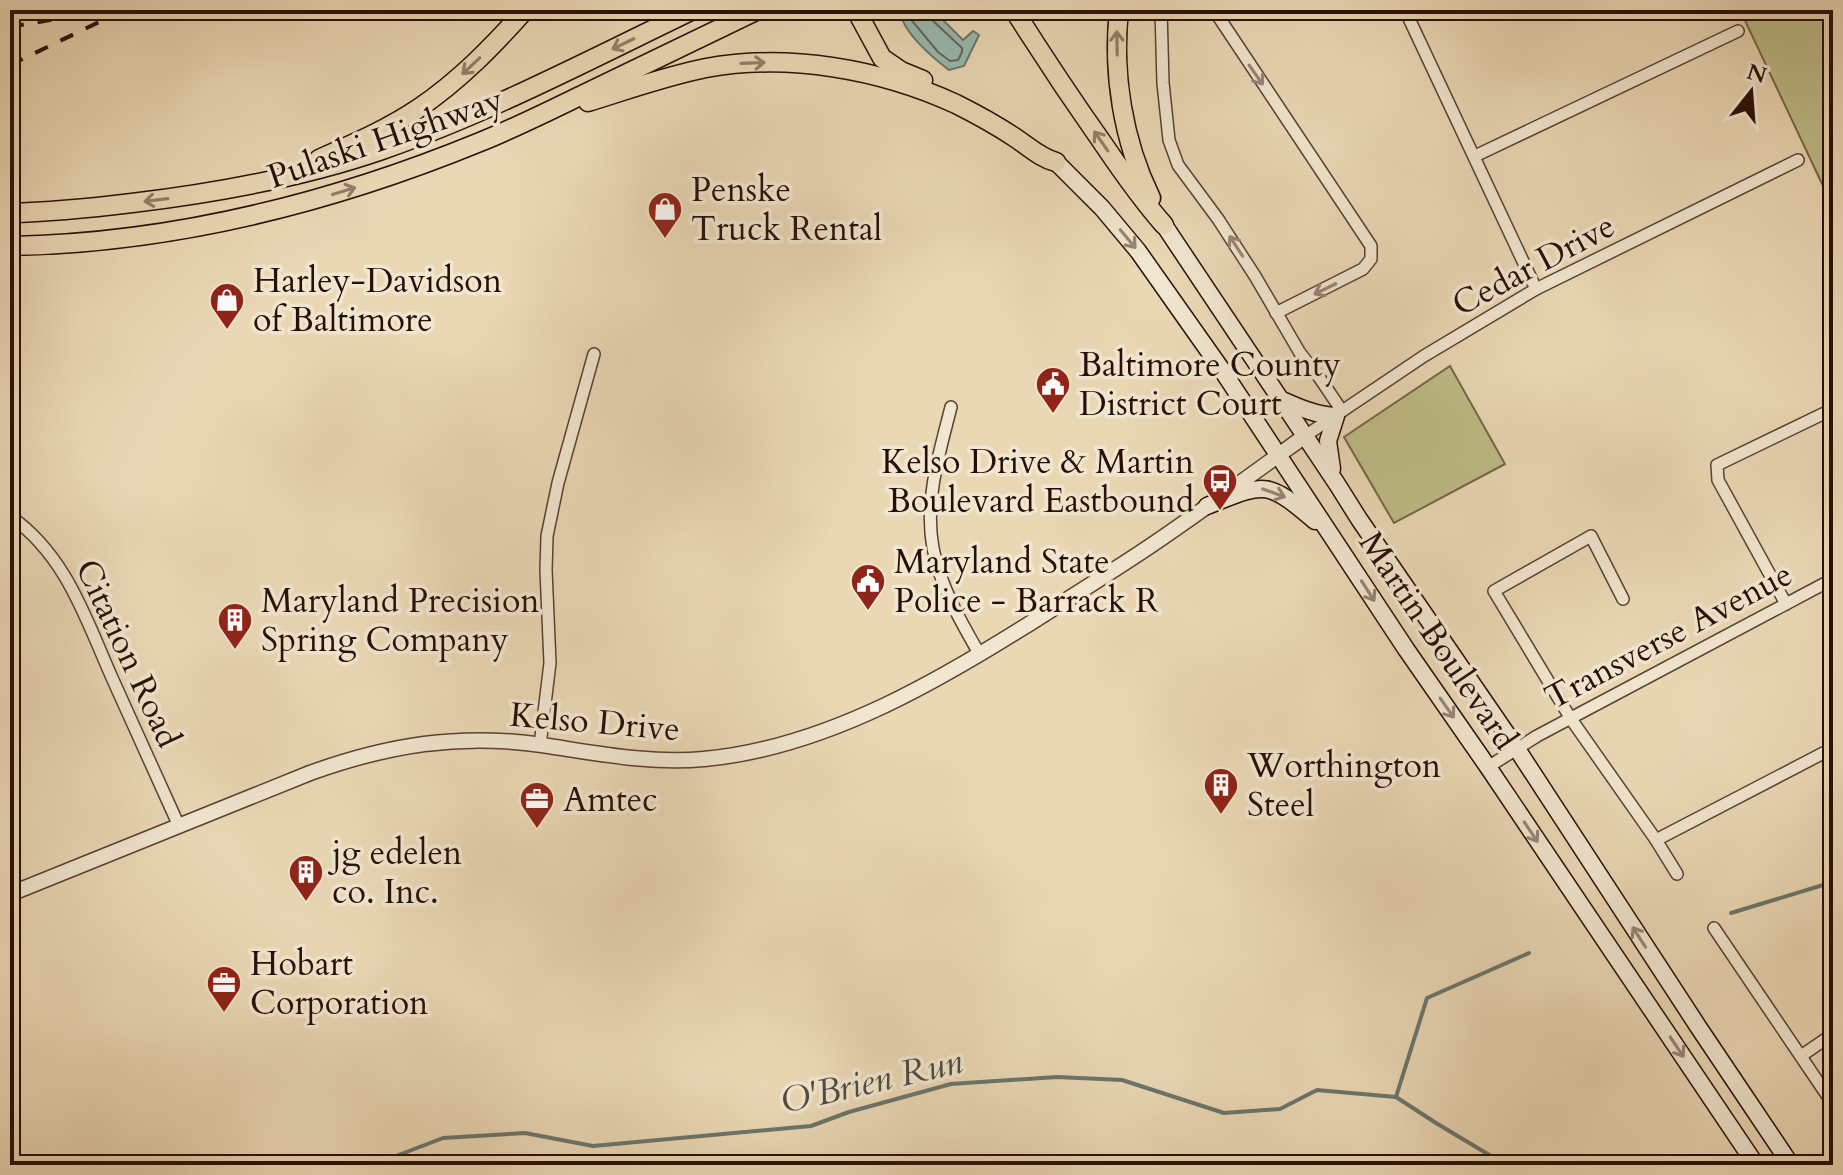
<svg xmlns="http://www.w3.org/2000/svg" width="1843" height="1175" font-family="Cardo,serif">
<rect width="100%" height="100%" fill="#ead8b5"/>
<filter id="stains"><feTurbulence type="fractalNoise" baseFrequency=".0025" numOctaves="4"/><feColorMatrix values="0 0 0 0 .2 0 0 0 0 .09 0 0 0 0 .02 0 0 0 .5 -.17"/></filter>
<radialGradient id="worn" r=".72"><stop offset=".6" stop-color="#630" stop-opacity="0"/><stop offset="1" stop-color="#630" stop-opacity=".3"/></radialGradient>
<!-- green -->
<g fill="#bebc88" stroke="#736647" stroke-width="2">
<polygon points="1740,10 1833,10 1833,207"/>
<polygon points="1450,366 1505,464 1394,523 1344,437"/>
</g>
<!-- water -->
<path fill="#98b9af" stroke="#6b756b" stroke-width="2" d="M900,10H933L963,40L973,31L979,35L964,66L949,70C933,58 901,31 900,10Z"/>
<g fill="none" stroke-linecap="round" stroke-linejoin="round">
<!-- shore -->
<polyline stroke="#60645a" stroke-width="2" points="908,10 909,17 938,52 950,61 958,60 962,52 962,48 931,19 928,10"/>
<!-- stream -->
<g stroke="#6b756b" stroke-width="4">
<polyline points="1731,913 1833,882"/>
<polyline points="1396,1097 1436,1123 1506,1165"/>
<polyline points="380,1165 383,1161 443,1138 525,1133 593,1146 811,1126 849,1112 951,1084 1057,1077 1122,1080 1224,1113 1280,1109 1317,1090 1396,1097 1427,998 1529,953"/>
</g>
<!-- minor casing -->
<g stroke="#584132" stroke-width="14">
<g id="minor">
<polyline points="1161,10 1163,83 1169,140 1178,165 1218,219 1255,276 1300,353 1319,377 1342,411"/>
<polyline points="1214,10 1371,246 1371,259 1363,269 1276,313"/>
<polyline points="1405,10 1536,289"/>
<polyline points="1475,156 1738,31"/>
<path d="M951,407C940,451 924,501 933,548C940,586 961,622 980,655"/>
<polyline points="1305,436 1424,356 1536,289 1798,160"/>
<path d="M10,516C67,556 86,620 113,680C135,729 157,778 179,826"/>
<polyline points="1623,599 1591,536 1494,591 1571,719 1656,840 1677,874"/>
<polyline points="1786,604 1718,480 1717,465 1833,409"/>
<polyline points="540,745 550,663 546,570 547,536 558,483 594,354"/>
<polyline points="1488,767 1537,736 1833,579"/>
<polyline points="1656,840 1833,748"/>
<polyline points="1714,928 1833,1104"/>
<polyline points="1801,1056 1833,1034"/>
</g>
</g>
<!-- tertiary casing -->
<g stroke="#584132" stroke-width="17">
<path id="tertiary" d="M10,894L310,773C388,745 459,733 542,745C596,753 649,764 704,759C828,748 948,676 1051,610C1088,586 1126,563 1162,538C1210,505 1258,470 1305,436"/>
</g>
<!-- secondary casing -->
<g stroke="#280f06" stroke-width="19">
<g id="secondary">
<polyline points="1056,162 1102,208 1138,251 1222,370 1406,649 1488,767 1756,1165"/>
<polyline points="1164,225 1337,484 1359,519 1517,749 1699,1028 1791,1165"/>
<path d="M1282,400C1300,408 1316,415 1336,416L1328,441L1332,469"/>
<path d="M1207,506C1265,483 1266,479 1315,521"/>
</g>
</g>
<!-- trunk casing -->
<g stroke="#280f06" stroke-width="21">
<g id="trunk">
<polyline points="856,10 882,58 901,71 923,80"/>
<path d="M1014,10C1043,56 1073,101 1104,145C1123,173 1142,200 1164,225"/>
<path d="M1119,10C1112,73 1123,141 1151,198"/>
<path d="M588,102C627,90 666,76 706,68C788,53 880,69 956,104C976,114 996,125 1014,137C1028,146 1040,158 1056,162"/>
<path d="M319,159C353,144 388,129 419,108C460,80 493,46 525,10"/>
<path d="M10,213C51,212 91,208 132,203C216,193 301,178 382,150C489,113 591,59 693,10"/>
<path d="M10,246C171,243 331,203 480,142C515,128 549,111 584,94C642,66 700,38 758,10"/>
</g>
</g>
<!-- minor -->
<use href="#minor" stroke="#f1e6cf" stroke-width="11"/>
<!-- tertiary -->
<use href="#tertiary" stroke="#f1e6cf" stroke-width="14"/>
<!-- secondary -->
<use href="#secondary" stroke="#f1e6cf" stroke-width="16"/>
<!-- trunk -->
<use href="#trunk" stroke="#ead8b5" stroke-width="18"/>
<!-- rail -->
<g stroke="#280f06" stroke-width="4" stroke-dasharray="14 14" stroke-linecap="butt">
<polyline points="10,27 67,17 89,10"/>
<polyline points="10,65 124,10"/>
</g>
</g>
<!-- one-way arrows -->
<defs><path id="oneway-shaft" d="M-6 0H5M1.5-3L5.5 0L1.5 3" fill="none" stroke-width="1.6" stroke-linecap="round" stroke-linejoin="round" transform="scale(2)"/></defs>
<g stroke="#937e66">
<use href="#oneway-shaft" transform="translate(1117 43) rotate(-91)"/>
<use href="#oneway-shaft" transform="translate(623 44) rotate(154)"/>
<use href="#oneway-shaft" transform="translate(753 63) rotate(-2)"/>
<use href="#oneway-shaft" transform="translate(471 66) rotate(137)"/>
<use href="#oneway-shaft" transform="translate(1101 141) rotate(-125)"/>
<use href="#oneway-shaft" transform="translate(344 191) rotate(-17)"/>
<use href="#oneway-shaft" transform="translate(156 200) rotate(173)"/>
</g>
<g stroke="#978575">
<use href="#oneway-shaft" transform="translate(1256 75) rotate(55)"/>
<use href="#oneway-shaft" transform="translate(1128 239) rotate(50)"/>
<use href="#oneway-shaft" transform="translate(1236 246) rotate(-123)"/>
<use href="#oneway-shaft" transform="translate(1325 289) rotate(154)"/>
<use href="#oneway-shaft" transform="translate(1274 493) rotate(20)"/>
<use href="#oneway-shaft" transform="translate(1368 591) rotate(57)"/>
<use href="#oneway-shaft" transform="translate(1447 708) rotate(55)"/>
<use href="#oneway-shaft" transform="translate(1531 832) rotate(56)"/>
<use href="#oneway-shaft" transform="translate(1639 937) rotate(-123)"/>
<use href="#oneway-shaft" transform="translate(1677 1047) rotate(56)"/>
</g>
<!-- icons -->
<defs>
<g id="shop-pin" transform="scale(1.8)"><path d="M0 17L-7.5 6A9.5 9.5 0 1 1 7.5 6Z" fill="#8f2418" stroke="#f1e6cf"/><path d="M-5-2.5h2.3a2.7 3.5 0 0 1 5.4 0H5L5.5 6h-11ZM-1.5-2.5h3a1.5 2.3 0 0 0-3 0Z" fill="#fff"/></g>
<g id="civic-pin" transform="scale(1.8)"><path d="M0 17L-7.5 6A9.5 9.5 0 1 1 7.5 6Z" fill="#8f2418" stroke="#f1e6cf"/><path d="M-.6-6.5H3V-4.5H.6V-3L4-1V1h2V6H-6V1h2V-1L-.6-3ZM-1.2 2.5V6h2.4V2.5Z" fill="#fff"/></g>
<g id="bus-pin" transform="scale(1.8)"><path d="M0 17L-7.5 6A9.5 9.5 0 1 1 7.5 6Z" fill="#8f2418" stroke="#f1e6cf"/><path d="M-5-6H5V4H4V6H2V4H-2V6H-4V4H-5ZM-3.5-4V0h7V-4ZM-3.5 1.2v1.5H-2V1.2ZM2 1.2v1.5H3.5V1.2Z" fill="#fff"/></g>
<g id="building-pin" transform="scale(1.8)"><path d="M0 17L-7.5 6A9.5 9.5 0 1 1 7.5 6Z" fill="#8f2418" stroke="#f1e6cf"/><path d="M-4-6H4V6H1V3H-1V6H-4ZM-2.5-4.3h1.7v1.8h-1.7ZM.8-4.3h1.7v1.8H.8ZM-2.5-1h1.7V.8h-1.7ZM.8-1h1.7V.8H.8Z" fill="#fff"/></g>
<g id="office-pin" transform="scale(1.8)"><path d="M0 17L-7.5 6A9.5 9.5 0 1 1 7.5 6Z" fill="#8f2418" stroke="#f1e6cf"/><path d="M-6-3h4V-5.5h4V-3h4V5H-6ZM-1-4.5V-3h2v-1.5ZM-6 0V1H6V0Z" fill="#fff"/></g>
</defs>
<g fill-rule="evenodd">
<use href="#shop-pin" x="665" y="209"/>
<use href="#shop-pin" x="227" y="300"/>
<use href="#civic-pin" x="1053" y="384"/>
<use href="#bus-pin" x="1220" y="481"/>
<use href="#civic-pin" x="868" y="581"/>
<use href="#building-pin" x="235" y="620"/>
<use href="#building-pin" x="1221" y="785"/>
<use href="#office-pin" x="537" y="799"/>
<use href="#building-pin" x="306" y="872"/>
<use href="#office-pin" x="224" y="983"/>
</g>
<g text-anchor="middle" stroke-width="7" stroke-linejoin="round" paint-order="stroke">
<!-- street labels -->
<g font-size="34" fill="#280f06" stroke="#f1e6cf">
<text transform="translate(385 137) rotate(-19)" y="12">Pulaski Highway</text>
<text transform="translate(1533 264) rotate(-28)" y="12">Cedar Drive</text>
<text transform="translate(1668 635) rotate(-28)" y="12">Transverse Avenue</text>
<text transform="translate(1439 640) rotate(56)" y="12">Martin Boulevard</text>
<text transform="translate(129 653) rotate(65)" y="12">Citation Road</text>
<text transform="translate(595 721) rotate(5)" y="12">Kelso Drive</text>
</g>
<!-- poi labels -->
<g font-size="34" fill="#280f06" stroke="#f1e6cf" text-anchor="start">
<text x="691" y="201">Penske<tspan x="691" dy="39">Truck Rental</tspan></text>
<text x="253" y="292">Harley-Davidson<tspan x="253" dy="39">of Baltimore</tspan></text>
<text x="1079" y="376">Baltimore County<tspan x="1079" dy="39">District Court</tspan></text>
<text x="1194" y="473" text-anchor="end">Kelso Drive &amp; Martin<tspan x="1194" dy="39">Boulevard Eastbound</tspan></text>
<text x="894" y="573">Maryland State<tspan x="894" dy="39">Police - Barrack R</tspan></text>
<text x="261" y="612">Maryland Precision<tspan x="261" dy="39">Spring Company</tspan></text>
<text x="1247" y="777">Worthington<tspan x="1247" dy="39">Steel</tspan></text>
<text x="563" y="811">Amtec</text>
<text x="332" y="864">jg edelen<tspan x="332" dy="39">co. Inc.</tspan></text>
<text x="250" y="975">Hobart<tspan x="250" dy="39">Corporation</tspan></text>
</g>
<!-- water labels -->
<g font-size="36" font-style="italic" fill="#4f4a41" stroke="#f1e6cf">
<text transform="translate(871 1080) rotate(-13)" y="13">O'Brien Run</text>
</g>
</g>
<!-- margin -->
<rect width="1843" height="1175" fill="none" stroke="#ead8b5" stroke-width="40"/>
<rect x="12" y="12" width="1819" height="1151" fill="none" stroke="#280f06" stroke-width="4"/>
<rect x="20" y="20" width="1803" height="1135" fill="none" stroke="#280f06" stroke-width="2"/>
<!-- north arrow -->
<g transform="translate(1751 92) rotate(17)" stroke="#f1e6cf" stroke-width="6" paint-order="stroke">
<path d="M0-6L14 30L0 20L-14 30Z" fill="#280f06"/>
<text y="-12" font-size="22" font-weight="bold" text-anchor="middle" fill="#280f06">N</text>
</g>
<rect width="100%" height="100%" filter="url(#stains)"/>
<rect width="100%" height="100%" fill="url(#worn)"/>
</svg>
